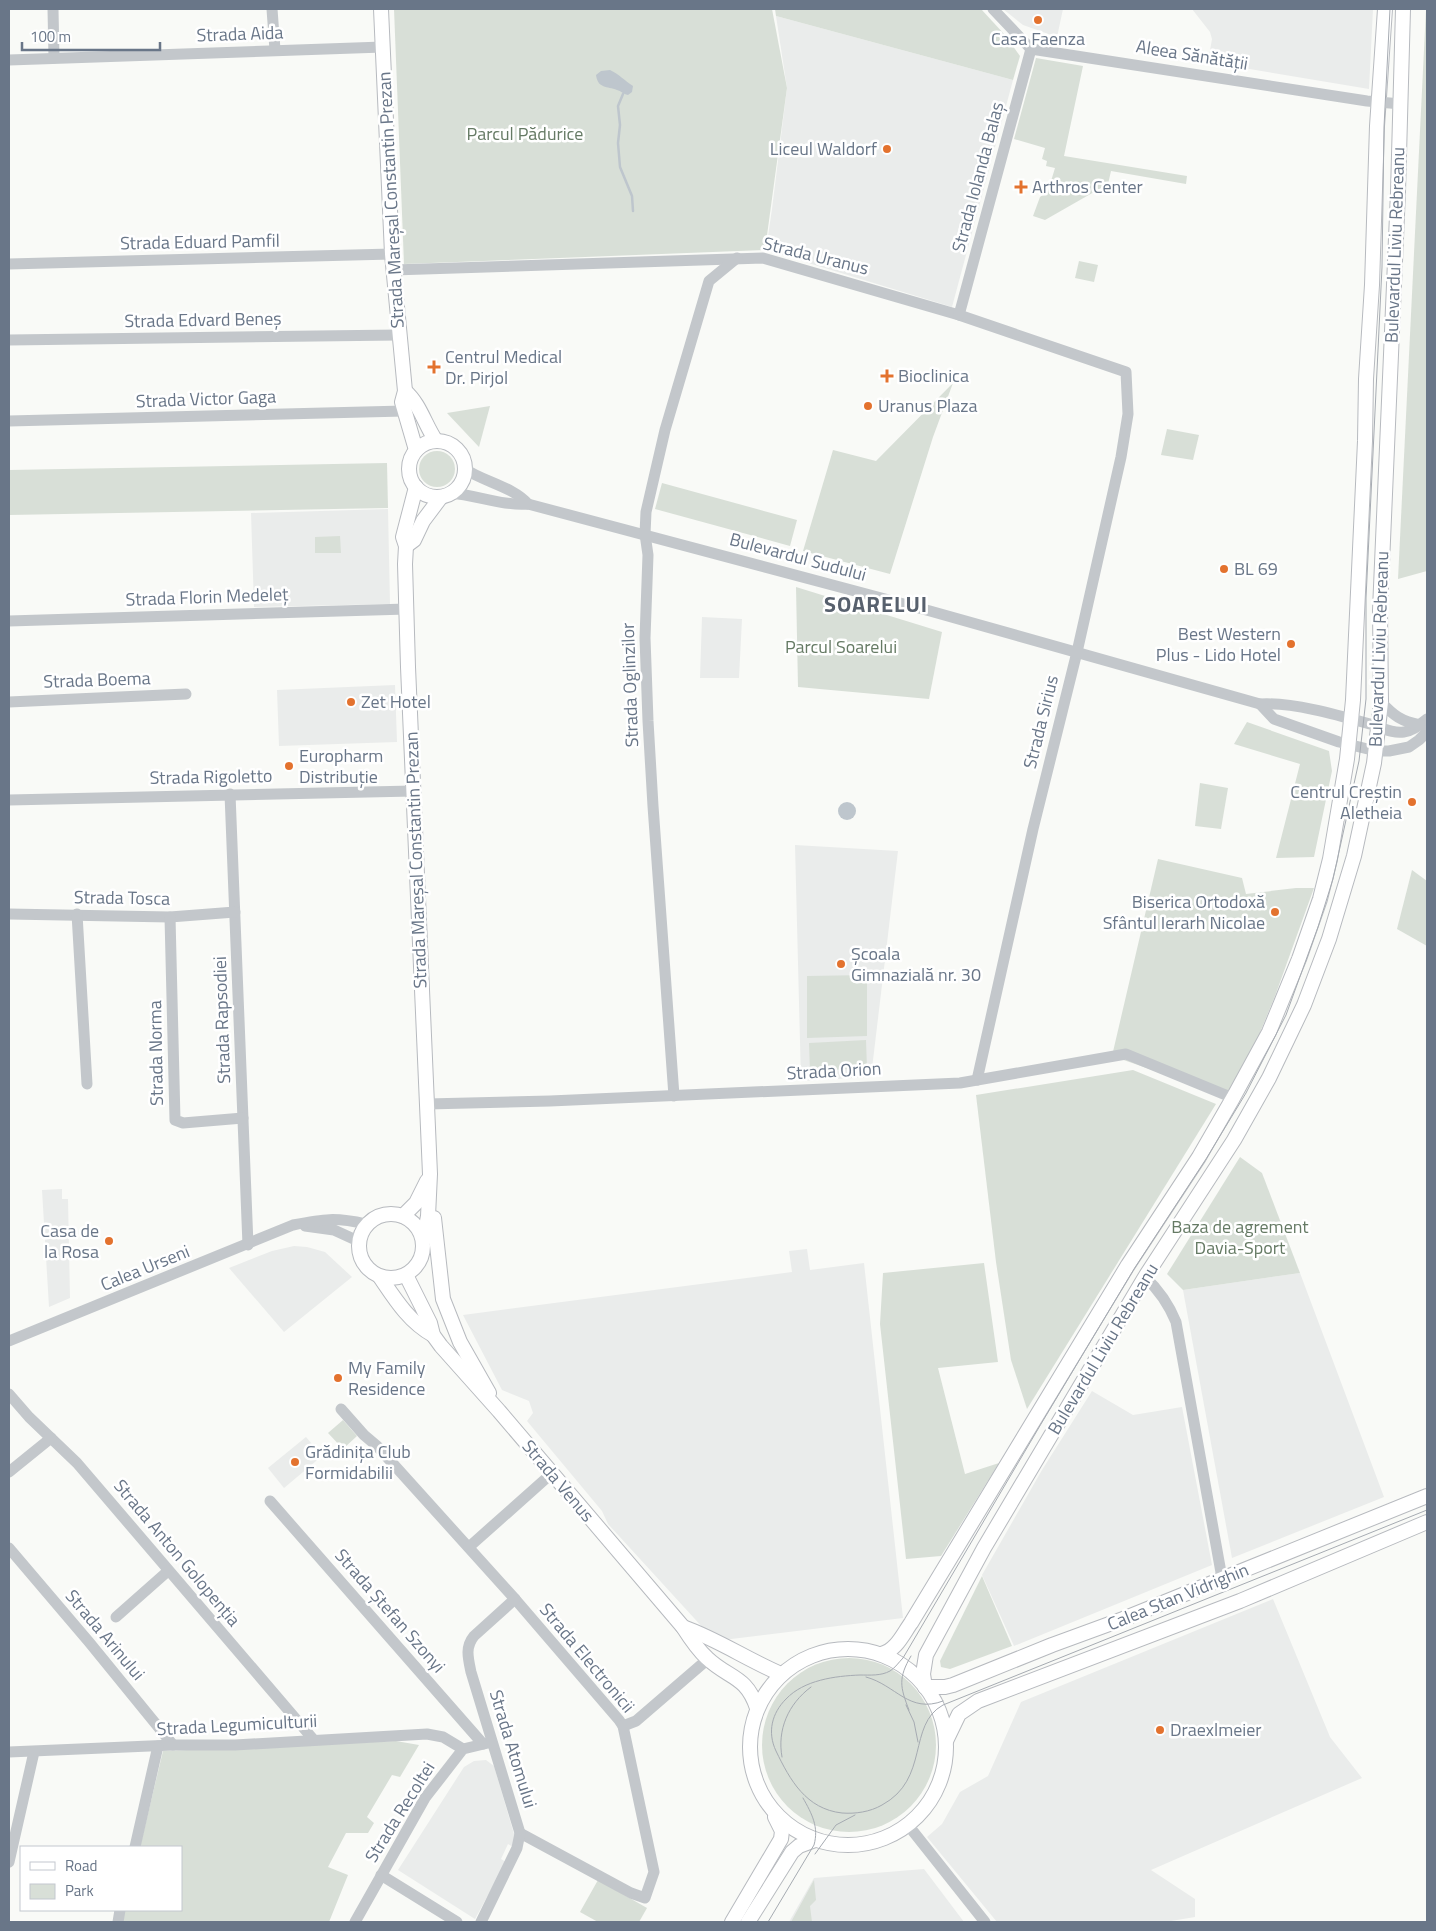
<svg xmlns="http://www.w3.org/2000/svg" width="1436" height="1931" font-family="'Titillium Web',sans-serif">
<rect width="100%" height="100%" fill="#f9faf7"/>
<!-- built -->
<g fill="#eaeceb">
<polygon points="1003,9 1063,9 1057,37 1023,25"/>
<polygon points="1192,9 1373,9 1369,89 1208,62 1212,39 1210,32"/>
<polygon points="776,16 1013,80 952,307 766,250 772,209 787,88"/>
<polygon points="388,509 390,604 254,607 251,513"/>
<polygon points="702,617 742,619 739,678 700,678"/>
<polygon points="395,685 397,742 279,746 277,690"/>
<polygon points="795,845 898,851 871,1077 801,1081"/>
<polygon points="62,1189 62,1199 68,1199 70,1298 49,1307 42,1190"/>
<polygon points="294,1246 307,1247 325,1252 352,1277 284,1332 229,1268 272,1251"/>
<polygon points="807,1249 810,1270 864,1263 903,1618 715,1641 608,1524 602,1511 527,1421 533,1413 529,1401 502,1390 463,1315 792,1272 789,1251"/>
<polygon points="1300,1273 1384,1497 1232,1558 1183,1290"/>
<polygon points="1092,1391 1133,1415 1182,1407 1212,1565 1014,1646 982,1575 1042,1470"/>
<polygon points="306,1437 322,1456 284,1488 268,1468"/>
<polygon points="1273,1599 1330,1737 1362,1778 1151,1870 1195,1899 1195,1917 1165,1922 997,1922 927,1837 942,1824 960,1792 988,1776 1021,1702"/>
<polygon points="486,1760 494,1766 514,1834 513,1847 508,1844 501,1859 506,1862 475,1919 398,1870 464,1767 474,1761"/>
<polygon points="924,1869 964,1922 789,1922 814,1878"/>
</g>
<!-- green -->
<g fill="#d8dfd7">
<polygon points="394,9 772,9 787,88 765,250 404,264"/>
<polygon points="775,9 981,9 1005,35 1020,56 1013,80 776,16"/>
<polygon points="1426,9 1427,9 1427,571 1398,579"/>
<polygon points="1036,58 1083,66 1064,156 1187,176 1186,184 1111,171 1108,184 1045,220 1033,216 1040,197 1048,191 1055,168 1046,166 1047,161 1042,159 1045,148 1014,139"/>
<polygon points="1079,261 1098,265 1094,282 1075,278"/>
<polygon points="953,383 933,437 890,574 803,551 833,450 876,461"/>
<polygon points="490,406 479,447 447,413"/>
<polygon points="1167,429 1199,435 1193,460 1161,455"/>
<circle cx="437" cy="469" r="18"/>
<polygon points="387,463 388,508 9,515 9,470"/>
<polygon points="662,483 797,520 790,546 655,509"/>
<polygon points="340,536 341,553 315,553 315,537"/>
<polygon points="796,587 942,632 929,699 798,687"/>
<polygon points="1247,722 1329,751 1332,771 1314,857 1276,858 1300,764 1234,744"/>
<polygon points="1200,783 1228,788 1221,829 1195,826"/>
<polygon points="1158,859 1242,878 1246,894 1296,888 1314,888 1275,996 1233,1098 1112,1056"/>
<polygon points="1412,870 1427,881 1427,946 1397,929"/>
<polygon points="867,975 867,1036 807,1038 807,976"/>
<polygon points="866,1040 867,1068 810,1071 809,1043"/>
<polygon points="1133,1070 1216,1104 1027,1409 1011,1360 996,1262 976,1095"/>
<polygon points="1240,1157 1262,1173 1300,1273 1183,1290 1167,1274"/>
<polygon points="984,1263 998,1362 938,1368 965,1474 999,1463 941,1556 906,1559 880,1324 883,1273"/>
<polygon points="343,1420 357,1436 343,1449 328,1433"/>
<polygon points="982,1576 1012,1646 950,1669 941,1667 940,1661"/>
<circle cx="849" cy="1745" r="87"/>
<polygon points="396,1741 419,1745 400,1777 392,1775 367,1817 374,1823 368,1833 346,1833 328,1867 348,1875 329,1922 122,1922 125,1910 181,1910 181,1847 140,1847 163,1751"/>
<polygon points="598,1880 647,1908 639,1922 598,1922 580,1912"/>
<polygon points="814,1880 816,1900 810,1906 812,1922 791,1922"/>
</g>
<!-- water -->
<g fill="#bec6cd">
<path d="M610,70C619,74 625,81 633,86L632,92L628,95C623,94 621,91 617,90C607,86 598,89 596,75L601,71Z"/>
<circle cx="847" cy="811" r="9"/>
</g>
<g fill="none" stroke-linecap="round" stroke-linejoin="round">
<!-- stream -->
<polyline stroke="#bec6cd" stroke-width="2.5" points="623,94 618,106 620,125 618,143 620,167 632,196 633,211"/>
<!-- major casing -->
<g stroke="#b7babf" stroke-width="16">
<g id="major">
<polyline points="381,9 392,254 405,391 402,402 416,450"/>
<path d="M405,391C420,404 425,425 436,441"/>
<circle cx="437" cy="469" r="28"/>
<polyline points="416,487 403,537 406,546 405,564 408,667 430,1174 428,1216 423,1242"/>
<polyline points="406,546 414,540 423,521 441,497"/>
<circle cx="391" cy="1246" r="32"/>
<polyline points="403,1216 416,1203 427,1181"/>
<polyline points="434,1218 443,1299 460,1342 489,1393"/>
<path d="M406,1275L430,1323L433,1335L441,1346L499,1411L683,1627C690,1638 697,1649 707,1658C729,1679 746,1675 757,1708"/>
<path d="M380,1277C395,1299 409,1322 433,1335"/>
<path d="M683,1627C717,1639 748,1660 781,1674"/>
<circle cx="848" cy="1747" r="98"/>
<path d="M881,1654C896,1651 903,1634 911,1623L1128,1265L1199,1157L1233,1098L1269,1032L1299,959L1320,899L1330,859L1347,759L1353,700L1365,441L1366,379L1372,285L1377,126L1385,9"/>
<polyline points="925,1687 923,1674 926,1655 984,1548 1145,1277 1234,1140 1269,1078 1304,1005 1329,939 1354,856 1374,763 1381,702 1380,610 1398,192 1403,9"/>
<polyline points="925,1687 945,1687 953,1685 1052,1645 1123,1619 1427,1496"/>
<polyline points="946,1741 959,1714 978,1701 1240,1601 1427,1522"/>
<polyline points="732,1922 781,1839 782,1831 775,1817"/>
<polyline points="748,1922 792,1852 799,1846 815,1840"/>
</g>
</g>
<!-- minor -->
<g stroke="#c3c7cb" stroke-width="11">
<polyline points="53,9 54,58"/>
<polyline points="272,9 275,50"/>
<polyline points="993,9 1031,49 1367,101 1401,104"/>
<polyline points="9,60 383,47"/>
<polyline points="9,264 392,254"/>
<polyline points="393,270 763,258 959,315 1126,372 1128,414 1121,457 1077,652 1033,829 977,1080"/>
<polyline points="959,315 1031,49"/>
<polyline points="9,340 399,335"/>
<polyline points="9,421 404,411"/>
<path d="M465,469C484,482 514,487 528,504"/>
<path d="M450,493C477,495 502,506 528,504L930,611L1260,704C1293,702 1338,715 1370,724C1382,727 1391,734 1404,732C1413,731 1420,724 1427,719"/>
<polyline points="9,621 407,609"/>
<polyline points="9,702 186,694"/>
<path d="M1381,702C1394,716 1401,721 1420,725"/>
<polyline points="1260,704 1274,719 1339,742 1376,751 1389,751 1409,747 1419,740 1427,732"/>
<polyline points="230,794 248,1245"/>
<polyline points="9,800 413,791"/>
<polyline points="9,914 170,917 235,912"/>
<polyline points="77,914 87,1084"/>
<polyline points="170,917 175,1120 183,1123 243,1118"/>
<polyline points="674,1096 653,806 648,721 645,638 648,555 645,534 646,512 665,430 709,281 737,258"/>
<polyline points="427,1104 550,1101 960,1083 1126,1054 1233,1098"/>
<polyline points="305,1226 334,1230 358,1241"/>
<path d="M1145,1277C1159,1290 1169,1305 1176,1322L1222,1578"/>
<path d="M9,1341L293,1225C324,1219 335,1217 366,1224"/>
<polyline points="9,1394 29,1417 77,1463 313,1739"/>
<polyline points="341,1409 364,1435 377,1446 515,1599 619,1720 623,1726 654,1872 645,1898 631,1893 520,1833"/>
<polyline points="9,1472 51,1438"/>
<polyline points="270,1501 483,1744"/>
<polyline points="469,1547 551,1474"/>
<polyline points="9,1548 89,1642 173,1745"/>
<polyline points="116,1617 168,1571"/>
<polyline points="623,1726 636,1721 708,1659"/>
<polyline points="9,1752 173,1745 235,1745 427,1734 443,1737 463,1749"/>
<polyline points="908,1825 985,1922"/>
<polyline points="135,1847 158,1746"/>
<polyline points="9,1862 34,1752"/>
<polyline points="381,1875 457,1922"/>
<polyline points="118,1922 120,1910"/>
<polyline points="355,1922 425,1798 463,1749 488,1743"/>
<path d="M481,1922L517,1848L520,1833L471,1672C468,1658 465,1647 474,1636L515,1599"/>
</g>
<!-- major -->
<use href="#major" stroke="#fff" stroke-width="14"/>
<!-- tram -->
<g stroke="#a6abb2" stroke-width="1">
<path d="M1390,9L1384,127L1382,267L1366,598V699L1359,761L1333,879L1318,927L1286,1015L1246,1093L1206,1159L1134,1269L1041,1424L903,1658C899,1662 895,1668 890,1671C881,1676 870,1675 860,1675C835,1676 804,1680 786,1699C772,1713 767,1732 776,1751C790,1780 806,1809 842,1813C855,1814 870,1812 882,1805C930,1779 907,1725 943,1705L1427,1510"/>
<path d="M866,1677C896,1685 909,1714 943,1701"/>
<polyline points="906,1705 914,1722 918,1742"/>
<path d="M909,1710C900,1687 898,1678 911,1656"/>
<path d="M782,1757C777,1730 788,1704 811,1687"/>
<polyline points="815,1854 836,1825 855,1815"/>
<path d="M768,1922L814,1845C819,1827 812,1814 803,1798"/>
</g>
</g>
<!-- markers -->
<g fill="#e3722e" stroke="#fff" stroke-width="2">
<circle cx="1038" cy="20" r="5"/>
<circle cx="887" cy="149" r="5"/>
<path d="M1018.5 179.5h5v5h5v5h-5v5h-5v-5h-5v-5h5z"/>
<path d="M431.5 359.5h5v5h5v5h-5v5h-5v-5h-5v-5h5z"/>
<path d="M884.5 368.5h5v5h5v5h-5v5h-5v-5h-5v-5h5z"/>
<circle cx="868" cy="406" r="5"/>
<circle cx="1224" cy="569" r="5"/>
<circle cx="1291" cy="644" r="5"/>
<circle cx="351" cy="702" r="5"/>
<circle cx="289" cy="766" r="5"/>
<circle cx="1412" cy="802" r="5"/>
<circle cx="1275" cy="912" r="5"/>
<circle cx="841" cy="964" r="5"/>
<circle cx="109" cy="1241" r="5"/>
<circle cx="338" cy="1378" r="5"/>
<circle cx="295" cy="1462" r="5"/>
<circle cx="1160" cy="1730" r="5"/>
</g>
<g text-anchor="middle" stroke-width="5" stroke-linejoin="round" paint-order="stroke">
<!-- street labels -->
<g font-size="18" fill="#697688" stroke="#fff">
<text transform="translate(240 34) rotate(-2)" y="6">Strada Aida</text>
<text transform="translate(1192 55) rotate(9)" y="6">Aleea Sănătății</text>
<text transform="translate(978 177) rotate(-75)" y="6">Strada Iolanda Balaș</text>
<text transform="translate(391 200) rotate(-93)" y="6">Strada Mareșal Constantin Prezan</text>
<text transform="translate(200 242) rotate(-1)" y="6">Strada Eduard Pamfil</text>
<text transform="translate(1395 245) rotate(-88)" y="6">Bulevardul Liviu Rebreanu</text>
<text transform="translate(816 256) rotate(14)" y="6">Strada Uranus</text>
<text transform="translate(203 320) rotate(-1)" y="6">Strada Edvard Beneș</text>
<text transform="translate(206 399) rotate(-2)" y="6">Strada Victor Gaga</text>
<text transform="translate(798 557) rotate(15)" y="6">Bulevardul Sudului</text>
<text transform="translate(207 597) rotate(-2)" y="6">Strada Florin Medeleț</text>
<text transform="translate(1379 649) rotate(-88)" y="6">Bulevardul Liviu Rebreanu</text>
<text transform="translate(97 680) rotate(-2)" y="6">Strada Boema</text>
<text transform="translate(630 685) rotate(-92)" y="6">Strada Oglinzilor</text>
<text transform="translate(1041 722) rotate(-76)" y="6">Strada Sirius</text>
<text transform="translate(211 777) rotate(-1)" y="6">Strada Rigoletto</text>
<text transform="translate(416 860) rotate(-92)" y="6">Strada Mareșal Constantin Prezan</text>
<text transform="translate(122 898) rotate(1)" y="6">Strada Tosca</text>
<text transform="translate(222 1020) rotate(-92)" y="6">Strada Rapsodiei</text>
<text transform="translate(156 1053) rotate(-91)" y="6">Strada Norma</text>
<text transform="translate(834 1071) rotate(-3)" y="6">Strada Orion</text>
<text transform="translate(145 1268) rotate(-22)" y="6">Calea Urseni</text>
<text transform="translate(1103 1349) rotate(-59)" y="6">Bulevardul Liviu Rebreanu</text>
<text transform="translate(558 1481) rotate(50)" y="6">Strada Venus</text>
<text transform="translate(177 1553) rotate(50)" y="6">Strada Anton Golopenția</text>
<text transform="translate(1178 1597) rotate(-22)" y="6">Calea Stan Vidrighin</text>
<text transform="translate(390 1611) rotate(49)" y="6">Strada Ștefan Szonyi</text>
<text transform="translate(105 1635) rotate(50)" y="6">Strada Arinului</text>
<text transform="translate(587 1658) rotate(50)" y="6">Strada Electronicii</text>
<text transform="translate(237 1725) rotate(-3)" y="6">Strada Legumiculturii</text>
<text transform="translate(513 1749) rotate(73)" y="6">Strada Atomului</text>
<text transform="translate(400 1812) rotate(-58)" y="6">Strada Recoltei</text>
</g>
<!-- poi labels -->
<g font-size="18" fill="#697688" stroke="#fff" text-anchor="start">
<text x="1038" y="45" text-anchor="middle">Casa Faenza</text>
<text x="877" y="155" text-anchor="end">Liceul Waldorf</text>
<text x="1032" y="193">Arthros Center</text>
<text x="445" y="363">Centrul Medical<tspan x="445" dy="21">Dr. Pirjol</tspan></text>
<text x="898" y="382">Bioclinica</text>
<text x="878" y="412">Uranus Plaza</text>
<text x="1234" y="575">BL 69</text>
<text x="1281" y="640" text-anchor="end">Best Western<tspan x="1281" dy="21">Plus - Lido Hotel</tspan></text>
<text x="361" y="708">Zet Hotel</text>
<text x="299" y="762">Europharm<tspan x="299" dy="21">Distribuție</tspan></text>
<text x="1402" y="798" text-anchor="end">Centrul Creștin<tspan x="1402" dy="21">Aletheia</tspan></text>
<text x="1265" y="908" text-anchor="end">Biserica Ortodoxă<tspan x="1265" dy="21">Sfântul Ierarh Nicolae</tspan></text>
<text x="851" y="960">Școala<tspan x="851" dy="21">Gimnazială nr. 30</tspan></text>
<text x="99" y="1237" text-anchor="end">Casa de<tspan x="99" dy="21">la Rosa</tspan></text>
<text x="348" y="1374">My Family<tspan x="348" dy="21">Residence</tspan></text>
<text x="305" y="1458">Grădinița Club<tspan x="305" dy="21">Formidabilii</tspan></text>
<text x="1170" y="1736">Draexlmeier</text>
</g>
<!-- park labels -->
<g font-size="18" fill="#657a64" stroke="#fff">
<text x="525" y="140">Parcul Pădurice</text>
<text x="841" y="653">Parcul Soarelui</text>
<text x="1240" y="1233">Baza de agrement<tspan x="1240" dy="21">Davia-Sport</tspan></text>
</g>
<!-- district labels -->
<g font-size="22" font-weight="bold" letter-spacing="1" fill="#57606d" stroke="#fff">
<text x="876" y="612">SOARELUI</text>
</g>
</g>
<!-- border -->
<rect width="1436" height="1931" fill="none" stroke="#697688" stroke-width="20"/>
<!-- legend -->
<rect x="20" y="1846" width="162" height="65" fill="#ffffff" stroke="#c3c8cf"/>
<rect x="30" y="1862" width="25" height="8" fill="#ffffff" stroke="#c3c8cf"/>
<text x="65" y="1871" font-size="15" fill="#697688">Road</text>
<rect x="30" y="1884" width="25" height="15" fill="#d8dfd7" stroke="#c3c8cf"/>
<text x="65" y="1896" font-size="15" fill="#697688">Park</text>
<!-- scale -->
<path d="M22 42v8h138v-8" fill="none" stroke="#697688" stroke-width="2.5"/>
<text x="30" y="42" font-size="15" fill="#697688" stroke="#ffffff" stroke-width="4" paint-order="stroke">100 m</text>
</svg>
